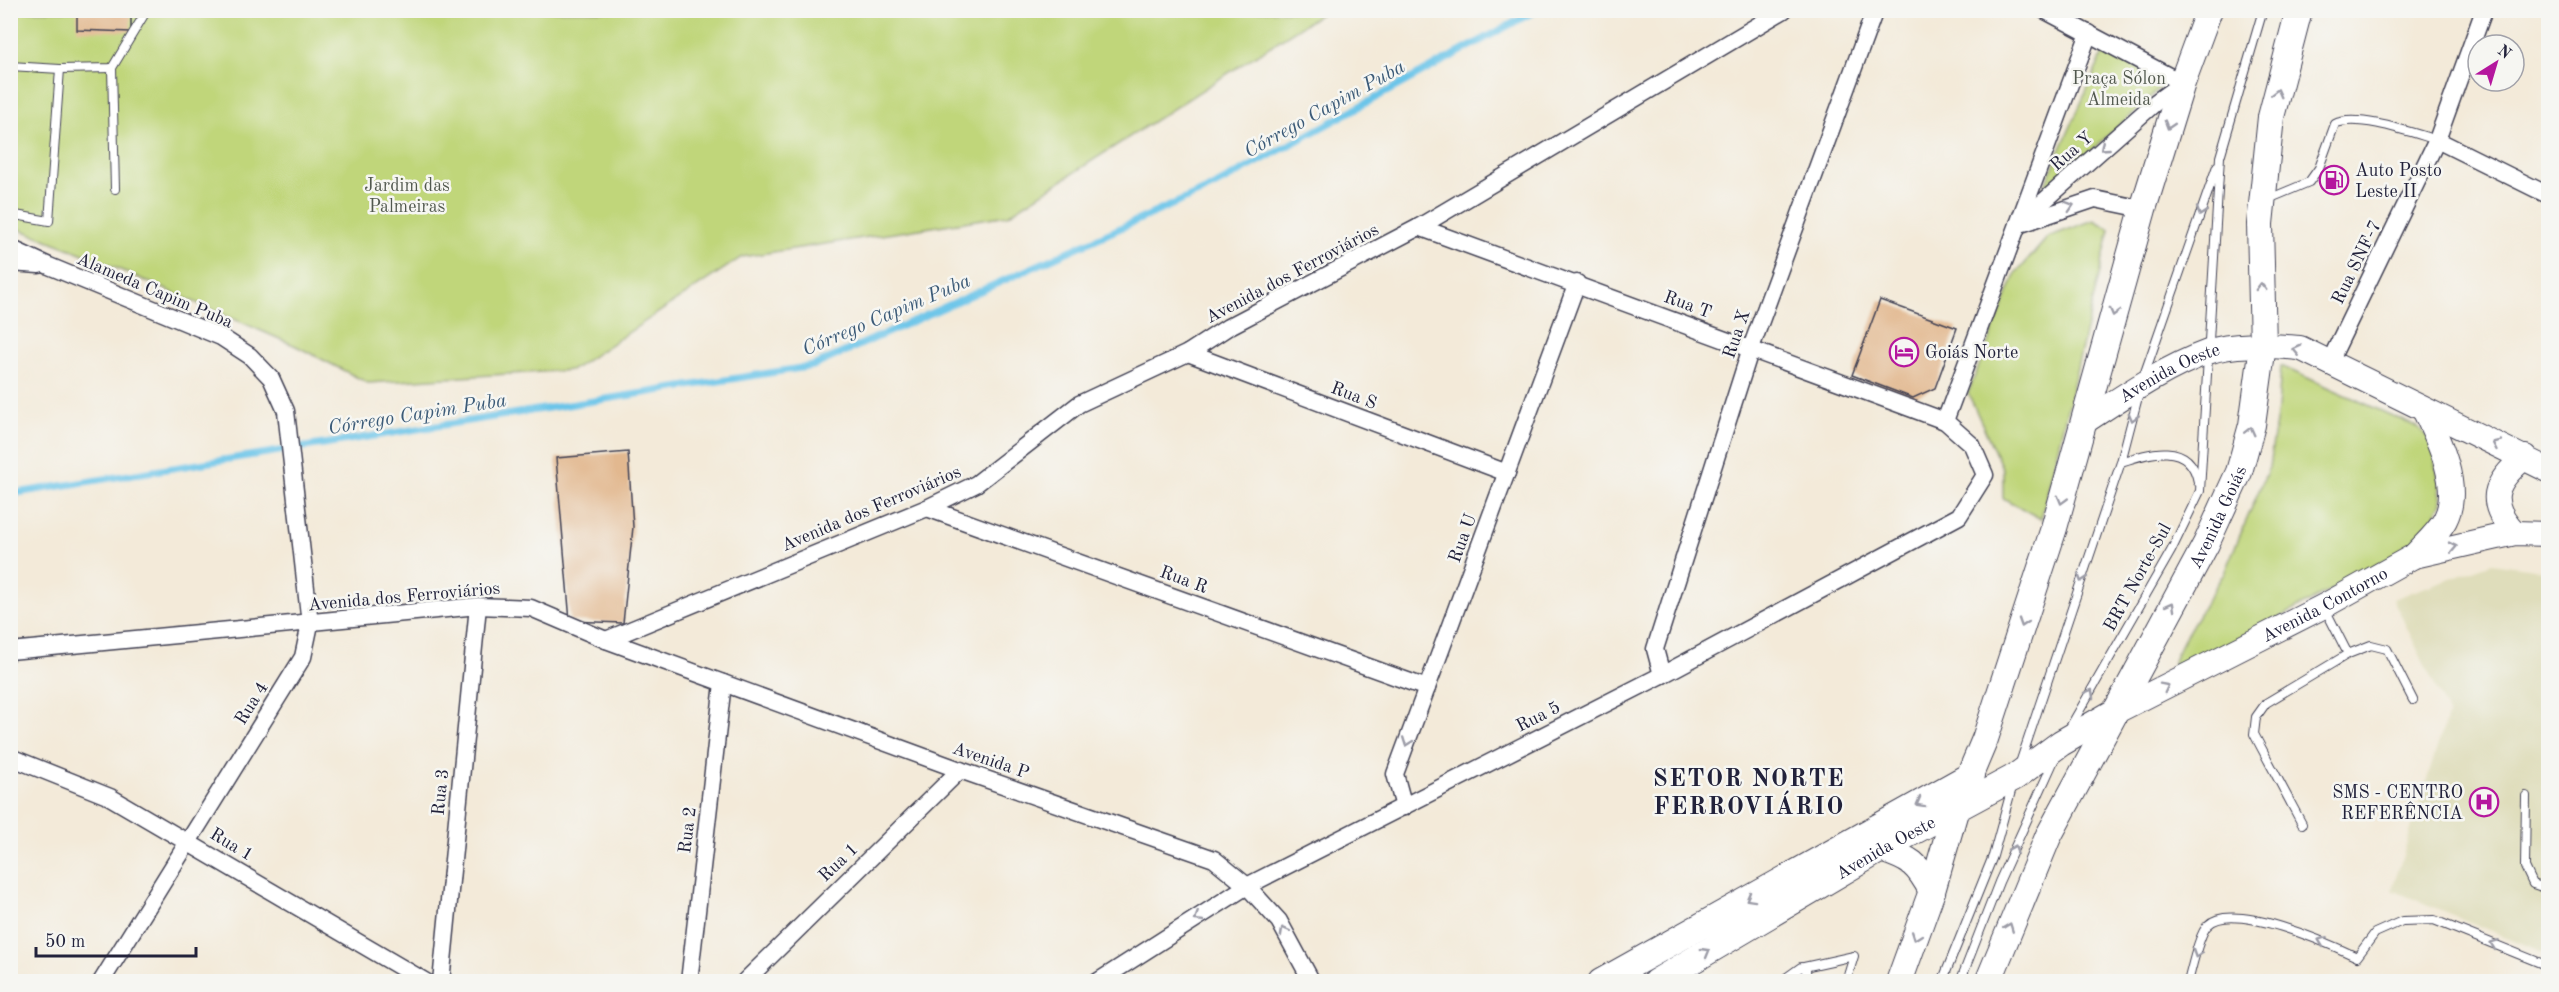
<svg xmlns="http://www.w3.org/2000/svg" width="2559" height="992" font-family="'Old Standard TT',serif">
<rect width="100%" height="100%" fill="#f6f6f2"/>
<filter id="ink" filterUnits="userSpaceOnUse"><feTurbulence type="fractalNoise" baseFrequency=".0167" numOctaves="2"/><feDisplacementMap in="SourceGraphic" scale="12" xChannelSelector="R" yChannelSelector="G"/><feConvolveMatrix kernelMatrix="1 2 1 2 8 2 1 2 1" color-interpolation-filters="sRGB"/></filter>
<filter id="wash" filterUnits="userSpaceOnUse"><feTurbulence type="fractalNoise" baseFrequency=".008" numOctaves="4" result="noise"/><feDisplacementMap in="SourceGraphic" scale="24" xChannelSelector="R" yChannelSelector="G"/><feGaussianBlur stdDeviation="1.35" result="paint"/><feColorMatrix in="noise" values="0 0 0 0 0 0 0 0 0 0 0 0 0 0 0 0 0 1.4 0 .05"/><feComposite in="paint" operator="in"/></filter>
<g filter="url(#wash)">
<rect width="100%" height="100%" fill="#f3ead9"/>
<!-- built -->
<polygon fill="#dfddbb" points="2492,563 2548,571 2548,954 2392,890 2448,713 2393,599"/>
<!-- green -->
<g fill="#c0d67a" stroke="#717c5a" stroke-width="1.5">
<polygon points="10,11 1325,11 1008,215 742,257 572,370 368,383 296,346 86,255 11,226"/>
<polygon points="2105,49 2167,82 2039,198"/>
<polygon points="2094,220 2110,229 2041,519 2003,498 2003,470 1968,393 2015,275 2048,237"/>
<polygon points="2281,366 2417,427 2432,441 2442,502 2421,541 2168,678 2180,645 2224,573 2269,467 2278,409"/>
</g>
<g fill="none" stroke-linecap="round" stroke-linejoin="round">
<!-- stream -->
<polyline stroke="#6bc5e9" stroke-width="7" points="10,494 813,366 1214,186 1537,10"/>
</g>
<g id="blocks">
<!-- building -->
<g fill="#e2b88f">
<polygon points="77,10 131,10 131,32 77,30"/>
<polygon points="1880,300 1957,328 1935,388 1913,398 1852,375"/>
<polygon points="628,452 633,527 623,623 570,621 556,458"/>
</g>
</g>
</g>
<g filter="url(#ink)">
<use href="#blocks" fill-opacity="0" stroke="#414053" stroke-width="1.5"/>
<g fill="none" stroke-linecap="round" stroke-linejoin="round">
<!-- lane casing -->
<g stroke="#414053" stroke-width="10">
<g id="lane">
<polyline points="10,66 60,69 112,68 147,10"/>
<polyline points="112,68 115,189"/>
<path d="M2266,200L2309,182L2319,168L2335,124C2356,113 2413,133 2437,140"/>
<polyline points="10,214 49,221 60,69"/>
<polyline points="2143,378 2217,166"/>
<path d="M2121,462C2148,453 2190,439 2198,482"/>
<polyline points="2324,607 2348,654"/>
<polyline points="2069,729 2171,551 2200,491 2220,157 2263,10"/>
<polyline points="2019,766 2121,462 2139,393"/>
<polyline points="2526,796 2525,867 2533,884 2548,889"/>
<polyline points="2302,824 2254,734 2256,717 2266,703 2348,654 2371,645 2387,649 2413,700"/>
<polyline points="1804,967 1854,956 1846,982"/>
<polyline points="1780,982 1801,967 1806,969 1807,982"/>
<polyline points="1942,982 1993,856 2013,784"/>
<polyline points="1960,982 1999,882 2056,756"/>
<path d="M2188,982C2192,968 2199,933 2208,925C2232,900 2330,944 2357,957L2375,933L2402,921L2434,920L2548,966"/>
</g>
</g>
<!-- street casing -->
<g stroke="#414053" stroke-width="19">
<g id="street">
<polyline points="2437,140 2548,195"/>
<polyline points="2024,223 2095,199 2143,209"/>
<polyline points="2018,224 2156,102 2182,83 2044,10"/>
<polyline points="10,248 49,266 221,337 250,356 271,378 286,411 310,624 303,657 101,982"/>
<polyline points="10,263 39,265"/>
<polyline points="1188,353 1507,473"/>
<polyline points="2329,363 2437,140 2484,10"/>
<polyline points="1945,421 2089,33"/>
<polyline points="927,508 1427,688"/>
<polyline points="606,640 927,508 976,484 1079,404 1188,353 1228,327 1419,227 1784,10"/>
<polyline points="10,651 478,606 531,608 606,640 960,770 1214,859 1247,886 1279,921 1312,982"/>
<polyline points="1662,675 1655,649 1751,348 1875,10"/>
<polyline points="10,757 110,797 426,982"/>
<polyline points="1404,807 1395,774 1577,283"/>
<polyline points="441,982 478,606"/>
<polyline points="689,982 723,683"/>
<polyline points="744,982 960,770"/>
<polyline points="1097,982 1247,886 1662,675 1959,516 1985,475 1972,445 1945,421 1419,227"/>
</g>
</g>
<!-- secondary casing -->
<g stroke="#414053" stroke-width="26">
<g id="secondary">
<path id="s1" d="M2084,422C2124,396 2164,368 2208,352C2236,342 2271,346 2300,348L2548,470"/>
<path d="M2515,533C2486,502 2493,483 2525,457"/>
<path d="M2414,556C2424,545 2438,533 2445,520C2462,488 2439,440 2424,410"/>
<path id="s2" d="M2113,713L2324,606L2414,556L2515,533L2548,534"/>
</g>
</g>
<!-- primary casing -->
<g stroke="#414053" stroke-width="28">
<g id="primary">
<path d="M1881,849C1911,859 1917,863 1932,891"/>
<polyline points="1601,982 1971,775"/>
<path id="s3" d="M1656,982L1881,849L2015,777L2061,743L2113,713"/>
<polyline points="1899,982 1932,891 1956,808 1985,739 2054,528 2143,209 2182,83 2209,10"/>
<path id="s4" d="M1988,982L2048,837L2206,544L2239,472L2252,425L2263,345L2260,224L2271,117L2299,10"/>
</g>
</g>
<!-- lane -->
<use href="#lane" stroke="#fff" stroke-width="8"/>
<!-- street -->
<use href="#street" stroke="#fff" stroke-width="16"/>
<!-- secondary -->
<use href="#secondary" stroke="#fff" stroke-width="24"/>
<!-- primary -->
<use href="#primary" stroke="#fff" stroke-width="26"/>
</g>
<!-- one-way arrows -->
<defs><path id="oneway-chevron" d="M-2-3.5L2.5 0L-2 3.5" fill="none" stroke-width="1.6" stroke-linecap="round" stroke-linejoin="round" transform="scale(1.5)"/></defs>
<g stroke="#9c9ca7">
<use href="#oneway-chevron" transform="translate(2277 93) rotate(-76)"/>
<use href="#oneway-chevron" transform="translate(2169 125) rotate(107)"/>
<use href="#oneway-chevron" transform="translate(2104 147) rotate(139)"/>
<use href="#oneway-chevron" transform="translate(2070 206) rotate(-18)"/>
<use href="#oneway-chevron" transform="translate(2201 212) rotate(109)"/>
<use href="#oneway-chevron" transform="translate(2261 287) rotate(-91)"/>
<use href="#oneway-chevron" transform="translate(2114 312) rotate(105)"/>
<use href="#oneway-chevron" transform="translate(2297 350) rotate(-167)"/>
<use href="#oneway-chevron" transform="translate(2133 417) rotate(105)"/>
<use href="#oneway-chevron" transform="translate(2250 431) rotate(-76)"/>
<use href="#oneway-chevron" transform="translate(2496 444) rotate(-155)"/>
<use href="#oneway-chevron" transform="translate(2062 500) rotate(106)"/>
<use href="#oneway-chevron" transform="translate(2453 547) rotate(-12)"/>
<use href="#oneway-chevron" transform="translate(2082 578) rotate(109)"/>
<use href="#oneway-chevron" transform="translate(2171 606) rotate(-61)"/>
<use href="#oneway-chevron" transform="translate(2023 623) rotate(108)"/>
<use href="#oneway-chevron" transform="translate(2165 687) rotate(-27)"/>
<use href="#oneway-chevron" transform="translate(2090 693) rotate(-60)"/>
<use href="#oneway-chevron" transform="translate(1407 742) rotate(110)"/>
<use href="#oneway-chevron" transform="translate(1920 803) rotate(151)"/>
<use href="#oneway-chevron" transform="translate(2014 849) rotate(-66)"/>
<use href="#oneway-chevron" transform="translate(1750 898) rotate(151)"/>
<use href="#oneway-chevron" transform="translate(1198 918) rotate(148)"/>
<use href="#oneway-chevron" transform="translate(2009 927) rotate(-69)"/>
<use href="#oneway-chevron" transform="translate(1284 931) rotate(-119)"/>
<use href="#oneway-chevron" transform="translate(1916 936) rotate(110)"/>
<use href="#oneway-chevron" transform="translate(2322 941) rotate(-159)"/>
<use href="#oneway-chevron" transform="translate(2494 944) rotate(-159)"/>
<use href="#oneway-chevron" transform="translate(1706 952) rotate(-30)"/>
<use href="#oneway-chevron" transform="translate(2197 954) rotate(108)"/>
</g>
</g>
<!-- icons -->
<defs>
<g id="fuel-ring" transform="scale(1.5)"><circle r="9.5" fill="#f6f6f2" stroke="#b5179e" stroke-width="1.5"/><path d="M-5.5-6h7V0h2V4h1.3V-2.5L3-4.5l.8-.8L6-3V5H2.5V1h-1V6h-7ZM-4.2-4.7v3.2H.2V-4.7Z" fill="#b5179e"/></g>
<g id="hotel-ring" transform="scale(1.5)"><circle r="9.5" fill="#f6f6f2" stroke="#b5179e" stroke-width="1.5"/><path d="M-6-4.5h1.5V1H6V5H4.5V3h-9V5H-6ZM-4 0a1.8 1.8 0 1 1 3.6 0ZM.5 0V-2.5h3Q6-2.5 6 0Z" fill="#b5179e"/></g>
<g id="hospital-ring" transform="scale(1.5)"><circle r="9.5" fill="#f6f6f2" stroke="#b5179e" stroke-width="1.5"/><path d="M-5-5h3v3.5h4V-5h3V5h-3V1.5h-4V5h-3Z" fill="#b5179e"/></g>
</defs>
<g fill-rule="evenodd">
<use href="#fuel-ring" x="2334" y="180"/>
<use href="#hotel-ring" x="1904" y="352"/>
<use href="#hospital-ring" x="2484" y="802"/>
</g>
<g text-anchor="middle" stroke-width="5" stroke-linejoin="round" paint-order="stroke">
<!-- park labels -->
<g font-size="18" fill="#51584e" stroke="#f6f6f2">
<text x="2119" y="84">Praça Sólon<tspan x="2119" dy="21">Almeida</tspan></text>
<text x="407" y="191">Jardim das<tspan x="407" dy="21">Palmeiras</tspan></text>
</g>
<!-- street labels -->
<g font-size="18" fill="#22223b" stroke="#f6f6f2">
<text transform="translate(2071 151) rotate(-41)" y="6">Rua Y</text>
<text transform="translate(2356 262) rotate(-64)" y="6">Rua SNF-7</text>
<text transform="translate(1292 273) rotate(-28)" y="6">Avenida dos Ferroviários</text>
<text transform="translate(155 290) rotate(23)" y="6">Alameda Capim Puba</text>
<text transform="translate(1688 304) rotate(20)" y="6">Rua T</text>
<text transform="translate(1736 334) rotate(-71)" y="6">Rua X</text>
<text dy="6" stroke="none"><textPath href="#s1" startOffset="99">Avenida Oeste</textPath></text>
<text transform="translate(1354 395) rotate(21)" y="6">Rua S</text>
<text transform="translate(871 508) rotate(-23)" y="6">Avenida dos Ferroviários</text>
<text dy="6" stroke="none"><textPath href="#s4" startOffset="519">Avenida Goiás</textPath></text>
<text transform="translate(1462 538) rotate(-70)" y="6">Rua U</text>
<text transform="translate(2137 577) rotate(-61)" y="6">BRT Norte-Sul</text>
<text transform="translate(1184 579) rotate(20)" y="6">Rua R</text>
<text transform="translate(404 596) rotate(-5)" y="6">Avenida dos Ferroviários</text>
<text dy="6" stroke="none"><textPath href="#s2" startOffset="238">Avenida Contorno</textPath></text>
<text transform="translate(251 703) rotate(-58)" y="6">Rua 4</text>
<text transform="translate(1538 716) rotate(-27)" y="6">Rua 5</text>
<text transform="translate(991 760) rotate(19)" y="6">Avenida P</text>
<text transform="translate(440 792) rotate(-84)" y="6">Rua 3</text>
<text transform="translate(687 830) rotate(-83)" y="6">Rua 2</text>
<text transform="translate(232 844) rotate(31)" y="6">Rua 1</text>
<text dy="6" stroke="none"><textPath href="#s3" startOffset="266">Avenida Oeste</textPath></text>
<text transform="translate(838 862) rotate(-44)" y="6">Rua 1</text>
</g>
<!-- poi labels -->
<g font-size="18" fill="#22223b" stroke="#f6f6f2" text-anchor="start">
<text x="2355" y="176">Auto Posto<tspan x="2355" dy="21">Leste II</tspan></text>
<text x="1925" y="358">Goiás Norte</text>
<text x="2463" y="798" text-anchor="end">SMS - CENTRO<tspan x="2463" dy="21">REFERÊNCIA</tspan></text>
</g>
<!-- water labels -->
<g font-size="20" font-style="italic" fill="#3c5b78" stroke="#f6f6f2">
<text transform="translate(1324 108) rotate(-29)" y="7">Córrego Capim Puba</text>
<text transform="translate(886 314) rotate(-23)" y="7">Córrego Capim Puba</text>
<text transform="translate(417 413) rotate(-9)" y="7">Córrego Capim Puba</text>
</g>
<!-- district labels -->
<g font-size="24" font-weight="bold" letter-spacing="1.5" fill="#22223b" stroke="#f6f6f2">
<text x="1749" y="786">SETOR NORTE<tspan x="1749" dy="28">FERROVIÁRIO</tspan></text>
</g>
</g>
<!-- margin -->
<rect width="2559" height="992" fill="none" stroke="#f6f6f2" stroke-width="36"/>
<!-- north arrow -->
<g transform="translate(2496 63) rotate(37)"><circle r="28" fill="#f6f6f2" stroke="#a1a1a9" stroke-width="1.5"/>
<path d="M0-4.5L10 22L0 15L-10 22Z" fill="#b5179e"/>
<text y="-9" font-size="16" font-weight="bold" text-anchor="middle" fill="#22223b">N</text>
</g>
<!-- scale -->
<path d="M36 947v9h160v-9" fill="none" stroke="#22223b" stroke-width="3"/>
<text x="45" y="947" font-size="18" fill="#22223b" stroke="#f6f6f2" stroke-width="4.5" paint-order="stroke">50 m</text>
</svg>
